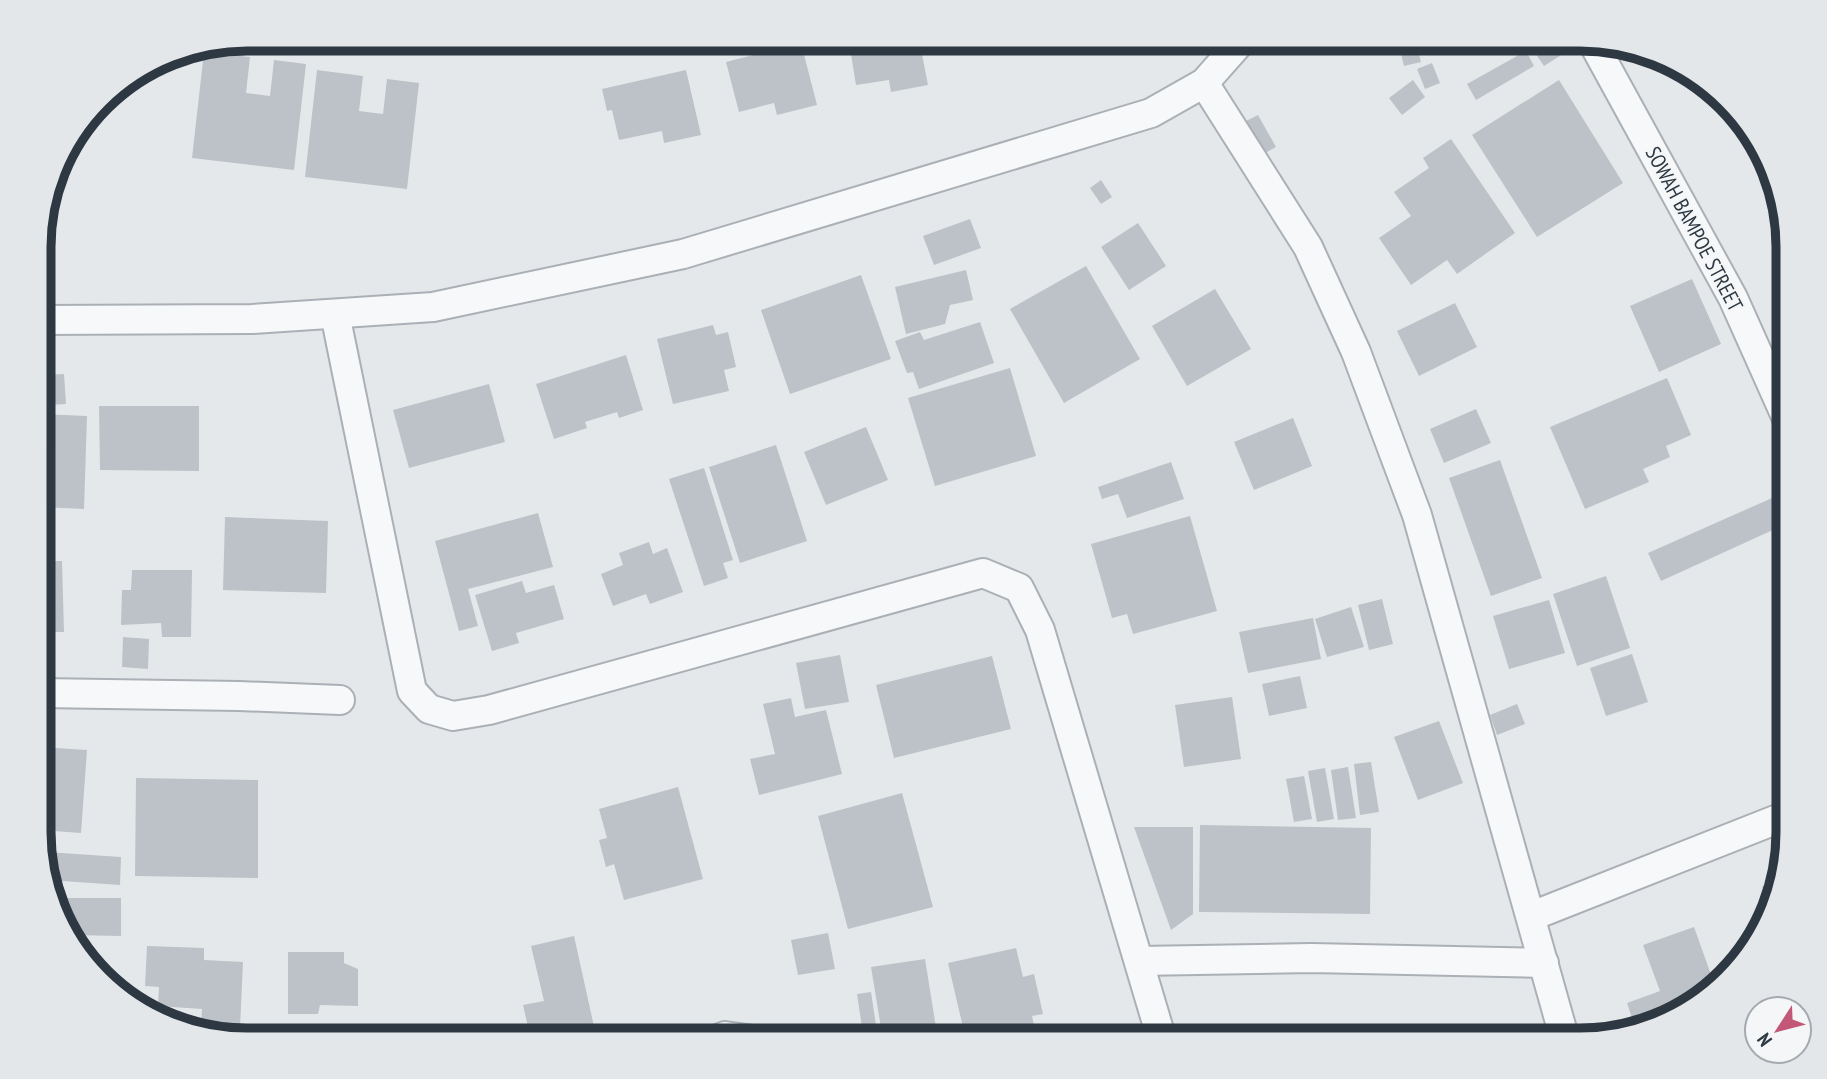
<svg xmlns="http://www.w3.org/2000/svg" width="1827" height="1079" font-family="'PT Sans Narrow',sans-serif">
<rect width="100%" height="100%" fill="#e5e8eb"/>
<!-- building -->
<g fill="#bcc2c7">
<polygon points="519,39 572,39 572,43 521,48"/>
<polygon points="869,39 919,39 928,85 891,92 889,80 856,85 851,54 872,50"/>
<polygon points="1544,39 1568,39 1574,47 1544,66 1531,47"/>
<polygon points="801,43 817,105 777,115 774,103 739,112 726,62"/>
<polygon points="1417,46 1421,62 1404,66 1400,50"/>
<polygon points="1526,51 1534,66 1476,100 1467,84"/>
<polygon points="204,52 250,57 246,93 270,96 274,60 306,64 294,170 192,158"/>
<polygon points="1432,63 1440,83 1425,89 1417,69"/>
<polygon points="317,70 363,76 359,111 383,114 387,79 419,83 407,189 305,177"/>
<polygon points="686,70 701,135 664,143 662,131 619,140 612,110 607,111 602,89"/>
<polygon points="1413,80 1425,97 1402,115 1389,98"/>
<polygon points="1559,80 1623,183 1537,237 1472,135"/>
<polygon points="1703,83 1713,93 1741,120 1730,128 1699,86"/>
<polygon points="1258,115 1276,147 1256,158 1238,125"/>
<polygon points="1451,139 1515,233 1457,274 1447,260 1411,285 1379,238 1411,216 1394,192 1429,168 1423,158"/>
<polygon points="1101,180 1112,197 1101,204 1090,188"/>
<polygon points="970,219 981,248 934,265 923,236"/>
<polygon points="1138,223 1166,266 1129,290 1101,247"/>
<polygon points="1086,266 1140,359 1064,403 1010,309"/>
<polygon points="966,270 973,300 950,305 945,324 906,334 895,287"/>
<polygon points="861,275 891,359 790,394 761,310"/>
<polygon points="1692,279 1721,344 1659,372 1630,306"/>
<polygon points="1215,289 1251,349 1187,386 1152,326"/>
<polygon points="1455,303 1477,347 1419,376 1397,331"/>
<polygon points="980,322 994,363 919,389 913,372 907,373 895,341 920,332 924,340"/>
<polygon points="713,325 716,335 728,332 736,367 724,370 729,391 673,404 657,339"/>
<polygon points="626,355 643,410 619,418 617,412 585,422 587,428 554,439 536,384"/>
<polygon points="1010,368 1036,456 935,486 908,398"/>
<polygon points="64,374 66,404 47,405 45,375"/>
<polygon points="1667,378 1691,435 1666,446 1670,457 1643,469 1649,482 1585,509 1550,427"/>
<polygon points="489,384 505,442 409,468 393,410"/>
<polygon points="99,406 199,406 199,471 100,470"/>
<polygon points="1476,409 1491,443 1444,463 1430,429"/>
<polygon points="40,414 87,416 84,509 40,507"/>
<polygon points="1293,418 1312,466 1254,490 1234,442"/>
<polygon points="866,427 888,480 826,505 804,452"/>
<polygon points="776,445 807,541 740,563 709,467"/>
<polygon points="1500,460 1542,578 1491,596 1449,478"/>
<polygon points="1171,462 1184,499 1127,518 1118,494 1102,499 1098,487"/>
<polygon points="704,468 733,560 723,563 728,578 704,586 669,479"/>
<polygon points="1781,494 1788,511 1788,523 1661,581 1648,553"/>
<polygon points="538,513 553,567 468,589 478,626 459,631 435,541"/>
<polygon points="1190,516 1217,611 1133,634 1127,614 1112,618 1091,544"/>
<polygon points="225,517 328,521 326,593 223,590"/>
<polygon points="649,542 653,554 667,548 683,592 650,604 646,594 613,606 601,574 623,565 619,553"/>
<polygon points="40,561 62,561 64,632 40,632"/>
<polygon points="132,570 192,570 191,637 162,637 161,623 121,625 122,590 131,590"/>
<polygon points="1606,576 1630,648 1577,666 1553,594"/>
<polygon points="522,581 526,593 554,585 564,619 516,633 519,643 492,651 475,595"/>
<polygon points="1382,599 1393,644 1369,650 1358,605"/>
<polygon points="1549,600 1565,653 1509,669 1493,616"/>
<polygon points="1351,607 1364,647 1327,657 1315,619"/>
<polygon points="1313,618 1321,659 1248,673 1239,632"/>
<polygon points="123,637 149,639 148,669 122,667"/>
<polygon points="1632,654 1648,702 1606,716 1590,668"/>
<polygon points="840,655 849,702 805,709 796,663"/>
<polygon points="992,656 1011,729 894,758 876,685"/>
<polygon points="1300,676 1307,708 1269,716 1262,684"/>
<polygon points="1232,697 1241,759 1184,767 1175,705"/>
<polygon points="791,698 795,717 826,710 842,774 759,795 750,759 775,754 763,704"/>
<polygon points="1517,704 1525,724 1497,735 1490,715"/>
<polygon points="1439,721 1463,783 1418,800 1394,737"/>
<polygon points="40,747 87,750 81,833 40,830"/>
<polygon points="1371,762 1379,812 1360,815 1354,764"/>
<polygon points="1348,767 1356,818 1338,820 1331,770"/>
<polygon points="1325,768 1334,819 1317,822 1308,771"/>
<polygon points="1304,776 1312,819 1294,822 1286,779"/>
<polygon points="136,778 258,780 258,878 135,876"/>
<polygon points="678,787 703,879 624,900 614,864 606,867 599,840 607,838 599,809"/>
<polygon points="902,793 933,907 848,929 818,816"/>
<polygon points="1200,825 1371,828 1370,914 1199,912"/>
<polygon points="1134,827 1193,827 1193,914 1171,930"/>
<polygon points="46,852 121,857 120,885 48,880 45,872"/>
<polygon points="1777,882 1769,909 1762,886"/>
<polygon points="54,898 121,898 121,936 69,935"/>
<polygon points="1694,927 1714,983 1685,1012 1635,1027 1627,1003 1660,991 1643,945"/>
<polygon points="828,933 835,969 798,975 791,940"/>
<polygon points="574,936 597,1040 531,1040 523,1005 544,1001 531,946"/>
<polygon points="147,946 204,948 204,960 243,962 240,1028 201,1026 202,1009 158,1006 159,987 145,986"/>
<polygon points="1016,948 1023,977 1034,974 1043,1014 1032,1016 1037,1040 966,1040 948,963"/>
<polygon points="288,952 344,952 344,963 358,969 358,1006 320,1005 318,1014 288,1014"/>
<polygon points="925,959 938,1040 883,1040 871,967"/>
<polygon points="871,992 876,1025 862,1027 857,994"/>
</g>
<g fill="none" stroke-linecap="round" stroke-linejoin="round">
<!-- minor casing -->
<g stroke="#aab0b5" stroke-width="32">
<g id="minor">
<polyline points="1592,41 1733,298 1788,421"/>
<polyline points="1204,83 1308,247 1356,352 1417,515 1565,1040"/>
<polyline points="335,314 412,691 429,709 453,716 489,710 983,573 1019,588 1040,630 1162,1040"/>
<polyline points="40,320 252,319 433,307 683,254 1151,113 1204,83 1243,39"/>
<polyline points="40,693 239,696 340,700"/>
<polyline points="1532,916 1788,815"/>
<polyline points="1139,961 1311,958 1544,963"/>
<polyline points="715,1040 725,1036 754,1040"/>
</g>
</g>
<!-- minor -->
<use href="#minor" stroke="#f7f8f9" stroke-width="28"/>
</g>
<g text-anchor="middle" stroke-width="5" stroke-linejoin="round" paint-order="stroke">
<!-- street labels -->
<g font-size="21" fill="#2d3842" stroke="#f4f6f8">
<text transform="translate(1694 229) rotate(62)" y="7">SOWAH BAMPOE STREET</text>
</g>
</g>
<!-- crop -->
<path d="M0 0H1827V1079H0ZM247 51H1580A196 196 0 0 1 1776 247V832A196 196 0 0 1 1580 1028H247A196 196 0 0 1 51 832V247A196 196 0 0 1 247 51Z" fill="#e4e7e9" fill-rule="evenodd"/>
<path fill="none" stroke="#2d3842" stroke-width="9" d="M247 51H1580A196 196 0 0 1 1776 247V832A196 196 0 0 1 1580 1028H247A196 196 0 0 1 51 832V247A196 196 0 0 1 247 51Z"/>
<!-- north arrow -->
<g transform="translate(1778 1030) rotate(234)"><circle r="33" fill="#f4f6f8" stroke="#a4aaaf" stroke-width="2"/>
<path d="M0-5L12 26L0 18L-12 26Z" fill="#c35778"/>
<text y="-10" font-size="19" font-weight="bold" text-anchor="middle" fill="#2d3842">N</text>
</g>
</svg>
